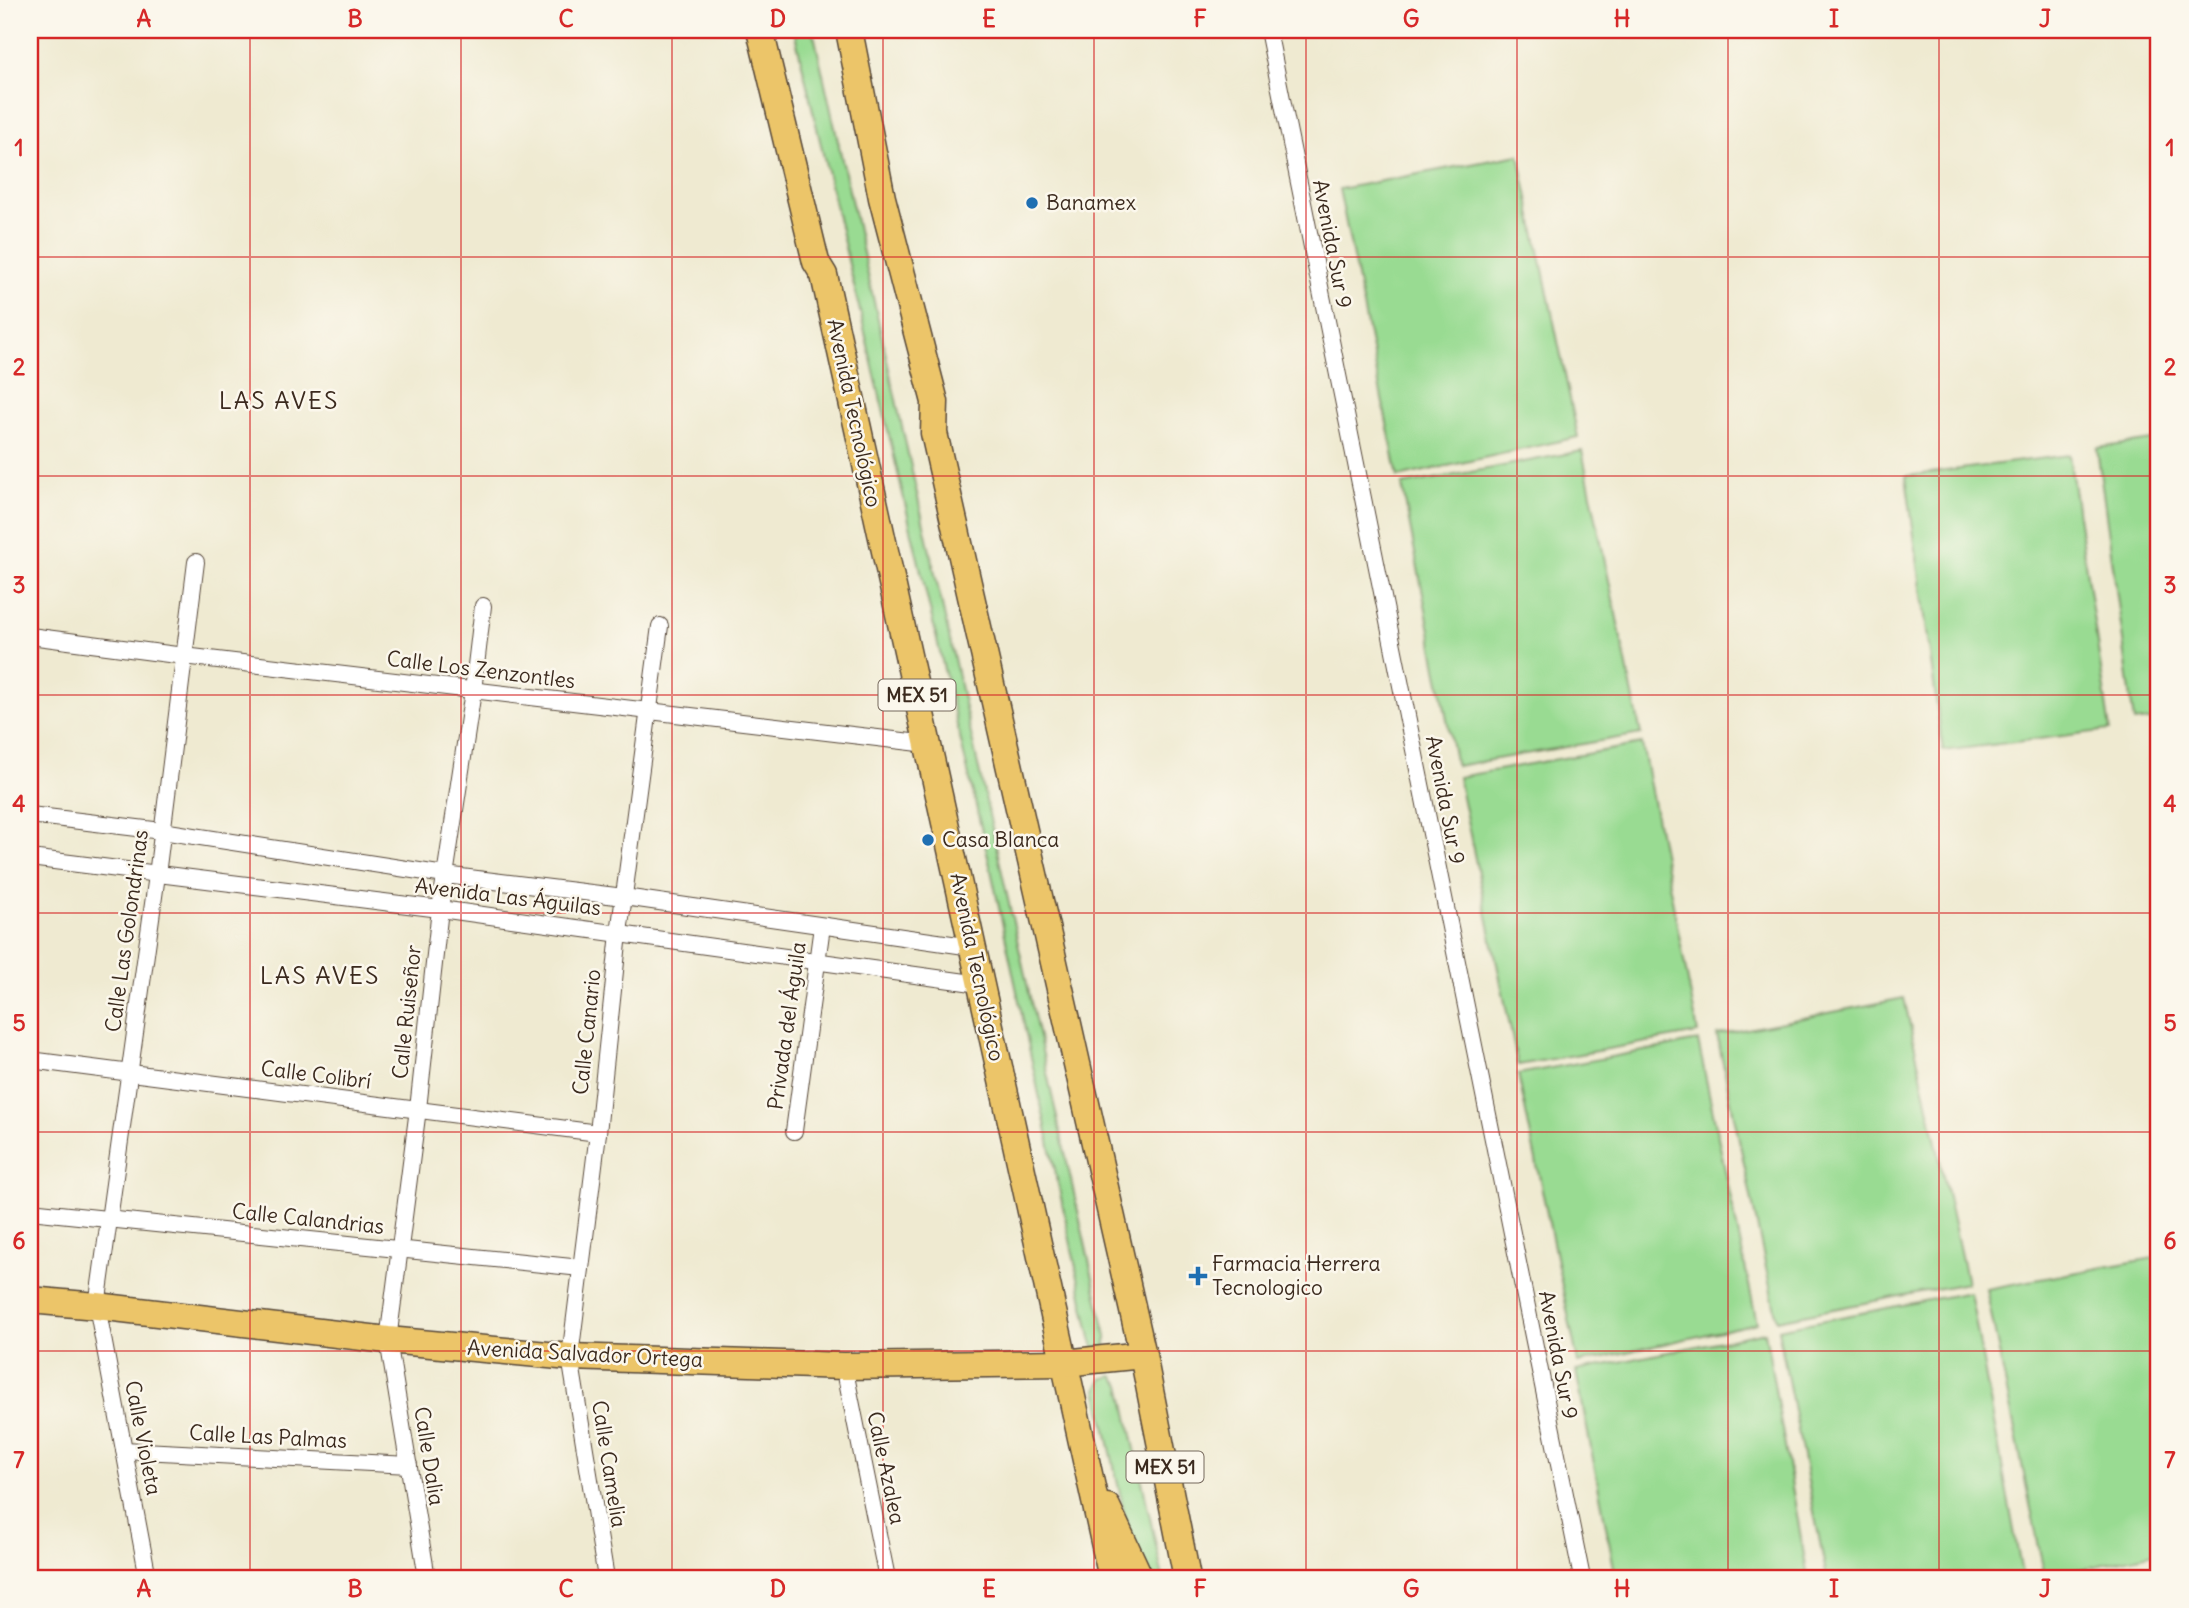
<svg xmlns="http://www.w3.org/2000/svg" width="2189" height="1608" font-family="Delius,sans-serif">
<rect width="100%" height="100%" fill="#fbf7ec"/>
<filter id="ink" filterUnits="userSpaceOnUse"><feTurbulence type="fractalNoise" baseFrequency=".0143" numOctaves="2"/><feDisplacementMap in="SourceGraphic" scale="14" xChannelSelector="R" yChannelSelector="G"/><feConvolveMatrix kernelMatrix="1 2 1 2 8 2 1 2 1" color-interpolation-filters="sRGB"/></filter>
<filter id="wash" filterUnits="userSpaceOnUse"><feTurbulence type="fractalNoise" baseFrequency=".00686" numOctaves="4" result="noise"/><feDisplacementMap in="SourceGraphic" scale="28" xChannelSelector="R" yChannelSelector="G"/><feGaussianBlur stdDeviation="1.57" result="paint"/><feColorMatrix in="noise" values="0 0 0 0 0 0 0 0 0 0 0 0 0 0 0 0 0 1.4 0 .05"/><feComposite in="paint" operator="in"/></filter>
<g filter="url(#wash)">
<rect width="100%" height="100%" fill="#efead1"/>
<!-- green -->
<g fill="#99db92" stroke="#6a8258" stroke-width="2">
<polygon points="794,30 813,30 1106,1336 1106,1349 1095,1350 1091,1338 991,870"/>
<polygon points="1519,155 1578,437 1398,477 1339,189"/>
<polygon points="2159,439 2159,719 2134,722 2097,448"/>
<polygon points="1582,451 1641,734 1456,766 1402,485"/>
<polygon points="2069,455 2110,730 1943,751 1906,476"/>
<polygon points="1642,744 1698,1033 1518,1065 1458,777"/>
<polygon points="1904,998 1967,1283 1777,1320 1717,1035"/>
<polygon points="1698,1041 1757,1323 1578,1363 1518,1074"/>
<polygon points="2159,1257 2159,1552 2045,1577 1986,1289"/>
<polygon points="1970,1292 2022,1574 1993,1578 1827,1578 1778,1329"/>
<polygon points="1765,1332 1808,1578 1616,1578 1576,1371"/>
<polygon points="1113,1376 1121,1385 1163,1578 1141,1578 1126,1521 1097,1389 1102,1379"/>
</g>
</g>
<g filter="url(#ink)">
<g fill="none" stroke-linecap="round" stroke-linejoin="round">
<!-- street casing -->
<g stroke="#564739" stroke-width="18">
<g id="street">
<polyline points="1268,30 1582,1578"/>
<polyline points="30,636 184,656 928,744"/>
<polyline points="30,815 162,831 445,875 624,897 972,947"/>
<polyline points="30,858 440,909 980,984"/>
<polyline points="30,1060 598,1133"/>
<polyline points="794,1131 822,926"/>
<polyline points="30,1211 581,1268"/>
<polyline points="844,1366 887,1578"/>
<polyline points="124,1450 409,1465"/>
<polyline points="148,1578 97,1306 157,875 196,562"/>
<polyline points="427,1578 388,1340 418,1109 440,909 473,691 483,606"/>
<polyline points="606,1578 570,1357 598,1133 619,933 660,626"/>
</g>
</g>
<!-- primary casing -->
<g stroke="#564739" stroke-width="29">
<g id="primary">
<polyline points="760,30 816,262 824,275 1112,1578"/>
<polyline points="849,30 882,198 935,402 934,433 1143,1355 1187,1578"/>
<polyline points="30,1300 97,1306 388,1340 570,1357 844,1366 1064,1363 1143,1355"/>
<polyline points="1107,1507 1140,1578"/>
</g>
</g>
<!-- street -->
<use href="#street" stroke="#fff" stroke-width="16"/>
<!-- primary -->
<use href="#primary" stroke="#ecc569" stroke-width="26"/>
</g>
</g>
<!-- grid -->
<path fill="none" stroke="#d62828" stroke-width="2" stroke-opacity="0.55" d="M250,30V1578M461,30V1578M672,30V1578M883,30V1578M1094,30V1578M1306,30V1578M1517,30V1578M1728,30V1578M1939,30V1578M30,257H2159M30,476H2159M30,695H2159M30,913H2159M30,1132H2159M30,1351H2159"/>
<!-- markers -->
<g fill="#1f6fb2" stroke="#fbf7ec" stroke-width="2.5">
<circle cx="1032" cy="203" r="7"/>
<circle cx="928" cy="840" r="7"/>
<path d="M1194.5 1265.5h7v7h7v7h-7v7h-7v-7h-7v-7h7z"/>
</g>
<g text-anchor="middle" stroke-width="5" stroke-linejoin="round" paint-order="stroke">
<!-- shield labels -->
<g fill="#fbf7ec" stroke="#75685c" stroke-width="2">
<rect x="878.5" y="679.5" width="77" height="31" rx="5"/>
<rect x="1126.5" y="1451.5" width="77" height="31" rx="5"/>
</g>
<g font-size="19" font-weight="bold" fill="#3b2a1e">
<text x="917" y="702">MEX 51</text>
<text x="1165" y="1474">MEX 51</text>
</g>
<!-- poi labels -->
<g font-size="21" fill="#3b2a1e" stroke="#fbf7ec" text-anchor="start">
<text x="1046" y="210">Banamex</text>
<text x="942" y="847">Casa Blanca</text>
<text x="1212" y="1271">Farmacia Herrera<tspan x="1212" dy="24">Tecnologico</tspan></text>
</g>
<!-- street labels -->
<g font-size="21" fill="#3b2a1e" stroke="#fbf7ec">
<text transform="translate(1332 244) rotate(79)" y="7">Avenida Sur 9</text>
<text transform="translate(854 413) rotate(78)" y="7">Avenida Tecnológico</text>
<text transform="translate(481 670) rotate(7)" y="7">Calle Los Zenzontles</text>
<text transform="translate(1445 800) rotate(79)" y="7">Avenida Sur 9</text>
<text transform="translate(508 897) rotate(7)" y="7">Avenida Las Águilas</text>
<text transform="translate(127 931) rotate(-82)" y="7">Calle Las Golondrinas</text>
<text transform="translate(977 967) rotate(78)" y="7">Avenida Tecnológico</text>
<text transform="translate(407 1012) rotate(-84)" y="7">Calle Ruiseñor</text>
<text transform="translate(787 1026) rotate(-82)" y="7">Privada del Águila</text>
<text transform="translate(587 1032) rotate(-84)" y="7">Calle Canario</text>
<text transform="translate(316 1075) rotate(7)" y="7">Calle Colibrí</text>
<text transform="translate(308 1219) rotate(6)" y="7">Calle Calandrias</text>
<text transform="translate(585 1354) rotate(3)" y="7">Avenida Salvador Ortega</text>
<text transform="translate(1558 1355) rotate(79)" y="7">Avenida Sur 9</text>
<text transform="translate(268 1437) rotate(3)" y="7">Calle Las Palmas</text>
<text transform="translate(143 1438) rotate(79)" y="7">Calle Violeta</text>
<text transform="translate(429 1456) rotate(81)" y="7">Calle Dalia</text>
<text transform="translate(609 1464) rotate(81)" y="7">Calle Camelia</text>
<text transform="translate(886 1468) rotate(78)" y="7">Calle Azalea</text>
</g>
<!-- quarter labels -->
<g font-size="24" letter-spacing="2" fill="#3b2a1e" stroke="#fbf7ec">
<text x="279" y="409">LAS AVES</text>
<text x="320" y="984">LAS AVES</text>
</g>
</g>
<!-- margin -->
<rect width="2189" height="1608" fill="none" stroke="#fbf7ec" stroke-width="77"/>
<rect x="38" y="38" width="2112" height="1532" fill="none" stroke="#d62828" stroke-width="2.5"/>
<g font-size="23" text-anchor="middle" font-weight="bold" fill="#d62828">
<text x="144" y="27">A</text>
<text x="355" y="27">B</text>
<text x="566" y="27">C</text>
<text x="778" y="27">D</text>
<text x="989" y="27">E</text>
<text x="1200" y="27">F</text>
<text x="1411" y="27">G</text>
<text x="1622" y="27">H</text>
<text x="1834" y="27">I</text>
<text x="2045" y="27">J</text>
<text x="19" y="156">1</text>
<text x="2170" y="156">1</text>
<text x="19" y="375">2</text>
<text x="2170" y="375">2</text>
<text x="19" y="593">3</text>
<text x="2170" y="593">3</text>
<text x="19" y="812">4</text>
<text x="2170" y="812">4</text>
<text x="19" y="1031">5</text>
<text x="2170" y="1031">5</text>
<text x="19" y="1249">6</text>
<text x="2170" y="1249">6</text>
<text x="19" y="1468">7</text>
<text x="2170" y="1468">7</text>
<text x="144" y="1597">A</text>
<text x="355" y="1597">B</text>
<text x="566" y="1597">C</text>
<text x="778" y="1597">D</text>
<text x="989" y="1597">E</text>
<text x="1200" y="1597">F</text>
<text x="1411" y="1597">G</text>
<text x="1622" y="1597">H</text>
<text x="1834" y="1597">I</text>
<text x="2045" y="1597">J</text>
</g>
</svg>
